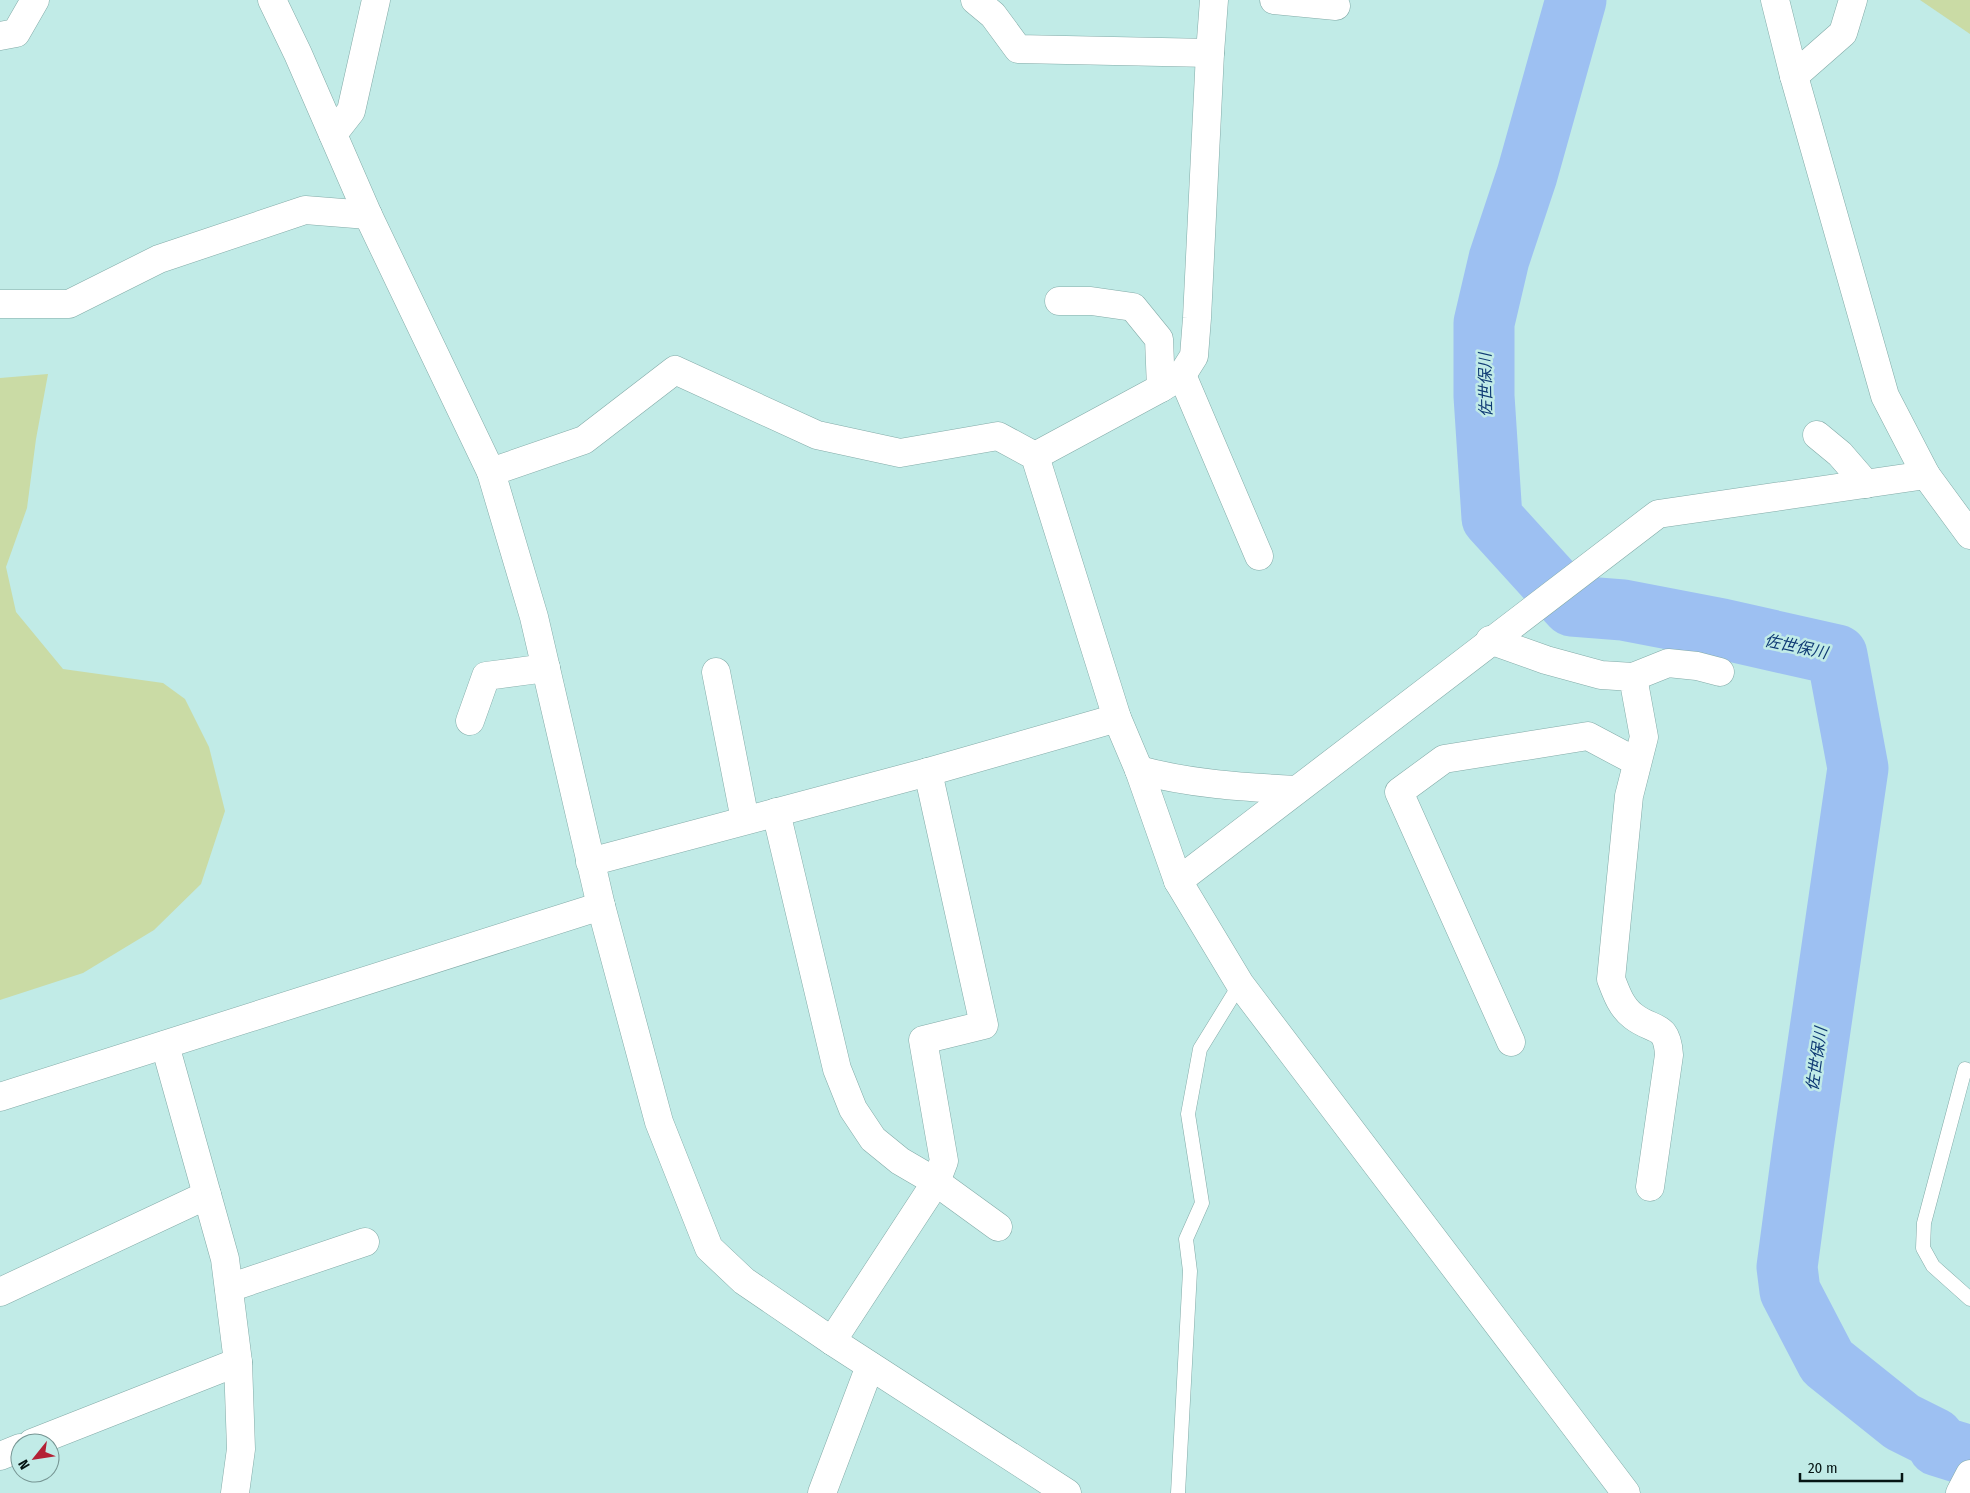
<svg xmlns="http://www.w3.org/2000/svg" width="1970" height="1493" font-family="'Fira Sans Condensed','Noto Sans JP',sans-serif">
<rect width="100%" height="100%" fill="#c1ebe7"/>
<!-- green -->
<g fill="#cadba5">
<polygon points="1920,0 1970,0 1970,34"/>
<polygon points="48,374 36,439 27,508 6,567 16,612 63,669 163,683 185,699 209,747 225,811 201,884 154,930 83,973 0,1000 0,378"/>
</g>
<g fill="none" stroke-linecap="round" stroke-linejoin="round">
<!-- river -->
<polyline stroke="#9dc0f2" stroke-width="61" points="1576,0 1527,175 1499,259 1484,323 1484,396 1492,518 1572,606 1623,610 1722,629 1837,655 1858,768 1803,1147 1787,1267 1790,1291 1827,1362 1902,1422 1934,1438 1938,1446 1970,1456"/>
<!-- lane casing -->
<g stroke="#83aba8" stroke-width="15">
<g id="lane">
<polyline points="1970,1071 1965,1069 1924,1223 1923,1248 1933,1266 1970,1299"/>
<polyline points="1178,1493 1190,1271 1186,1239 1202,1203 1188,1114 1200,1049 1240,984"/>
</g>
</g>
<!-- street casing -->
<g stroke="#83aba8" stroke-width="29">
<g id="street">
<polyline points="272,0 298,54 368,215 491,472 534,617 601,906 659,1122 709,1248 744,1281 832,1341 1067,1493"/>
<polyline points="975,0 993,15 1018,49 1210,53"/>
<polyline points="1274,0 1336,6"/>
<polyline points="1775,0 1794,76 1885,396 1926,475 1970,535"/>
<polyline points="0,36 16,33 35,0"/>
<polyline points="1794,76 1843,33 1853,0"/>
<polyline points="333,134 351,111 376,0"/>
<polyline points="0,304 69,304 159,259 305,210 368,215"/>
<polyline points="1182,375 1259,556"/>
<polyline points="1161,388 1182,375 1194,356 1197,318 1210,53 1214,0"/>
<polyline points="1817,435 1840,454 1866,484"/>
<polyline points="1035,456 1161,388 1159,339 1133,307 1091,301 1059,301"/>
<polyline points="491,472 584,440 675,370 817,435 900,453 998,436 1035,456 1117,718 1139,770 1178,881"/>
<path d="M1490,640L1546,660L1601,675L1633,677L1644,737L1629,796L1611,979C1616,992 1621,1007 1633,1016C1653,1032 1667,1022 1669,1055L1650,1187"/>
<polyline points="716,672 745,820"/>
<polyline points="1633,677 1668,663 1697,666 1720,672"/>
<polyline points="470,721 486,676 546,668"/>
<path d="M1139,770C1190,784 1243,787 1296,790"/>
<polyline points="776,812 837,1069 853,1109 873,1139 900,1161 936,1182 998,1227"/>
<polyline points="590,862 928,772 1117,718"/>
<polyline points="1511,1042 1399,792 1444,759 1588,736 1637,762"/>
<polyline points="165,1045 225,1259 238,1362 241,1449 235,1493"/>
<polyline points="0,1097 601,906"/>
<polyline points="229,1288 365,1242"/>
<polyline points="0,1292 207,1195"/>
<polyline points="832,1341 936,1182 944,1161 923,1040 984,1025 928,772"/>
<polyline points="32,1443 238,1362"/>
<polyline points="0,1456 20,1448"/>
<polyline points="822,1493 870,1366"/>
<polyline points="1626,1493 1240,984 1178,881 1658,514 1926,475"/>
<polyline points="1960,1493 1970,1474"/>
</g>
</g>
<!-- lane -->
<use href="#lane" stroke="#fff" stroke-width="14"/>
<!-- street -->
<use href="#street" stroke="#fff" stroke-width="28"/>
</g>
<g text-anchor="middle" stroke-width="5" stroke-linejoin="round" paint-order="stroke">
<!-- water labels -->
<g font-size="16" font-style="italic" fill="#0f3a74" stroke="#c1ebe7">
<text transform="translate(1485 385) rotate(-91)" y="6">佐世保川</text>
<text transform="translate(1796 646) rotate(12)" y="6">佐世保川</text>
<text transform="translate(1816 1059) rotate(-82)" y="6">佐世保川</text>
</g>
</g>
<!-- north arrow -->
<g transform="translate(35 1458) rotate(240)"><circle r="24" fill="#c1ebe7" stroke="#769593"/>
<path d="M0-4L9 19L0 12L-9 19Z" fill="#b32135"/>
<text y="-8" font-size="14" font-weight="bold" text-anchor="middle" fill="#061514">N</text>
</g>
<!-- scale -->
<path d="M1800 1473v8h102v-8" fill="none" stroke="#061514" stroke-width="2.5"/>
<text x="1808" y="1473" font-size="15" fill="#061514" stroke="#c1ebe7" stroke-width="4" paint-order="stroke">20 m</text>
</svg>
